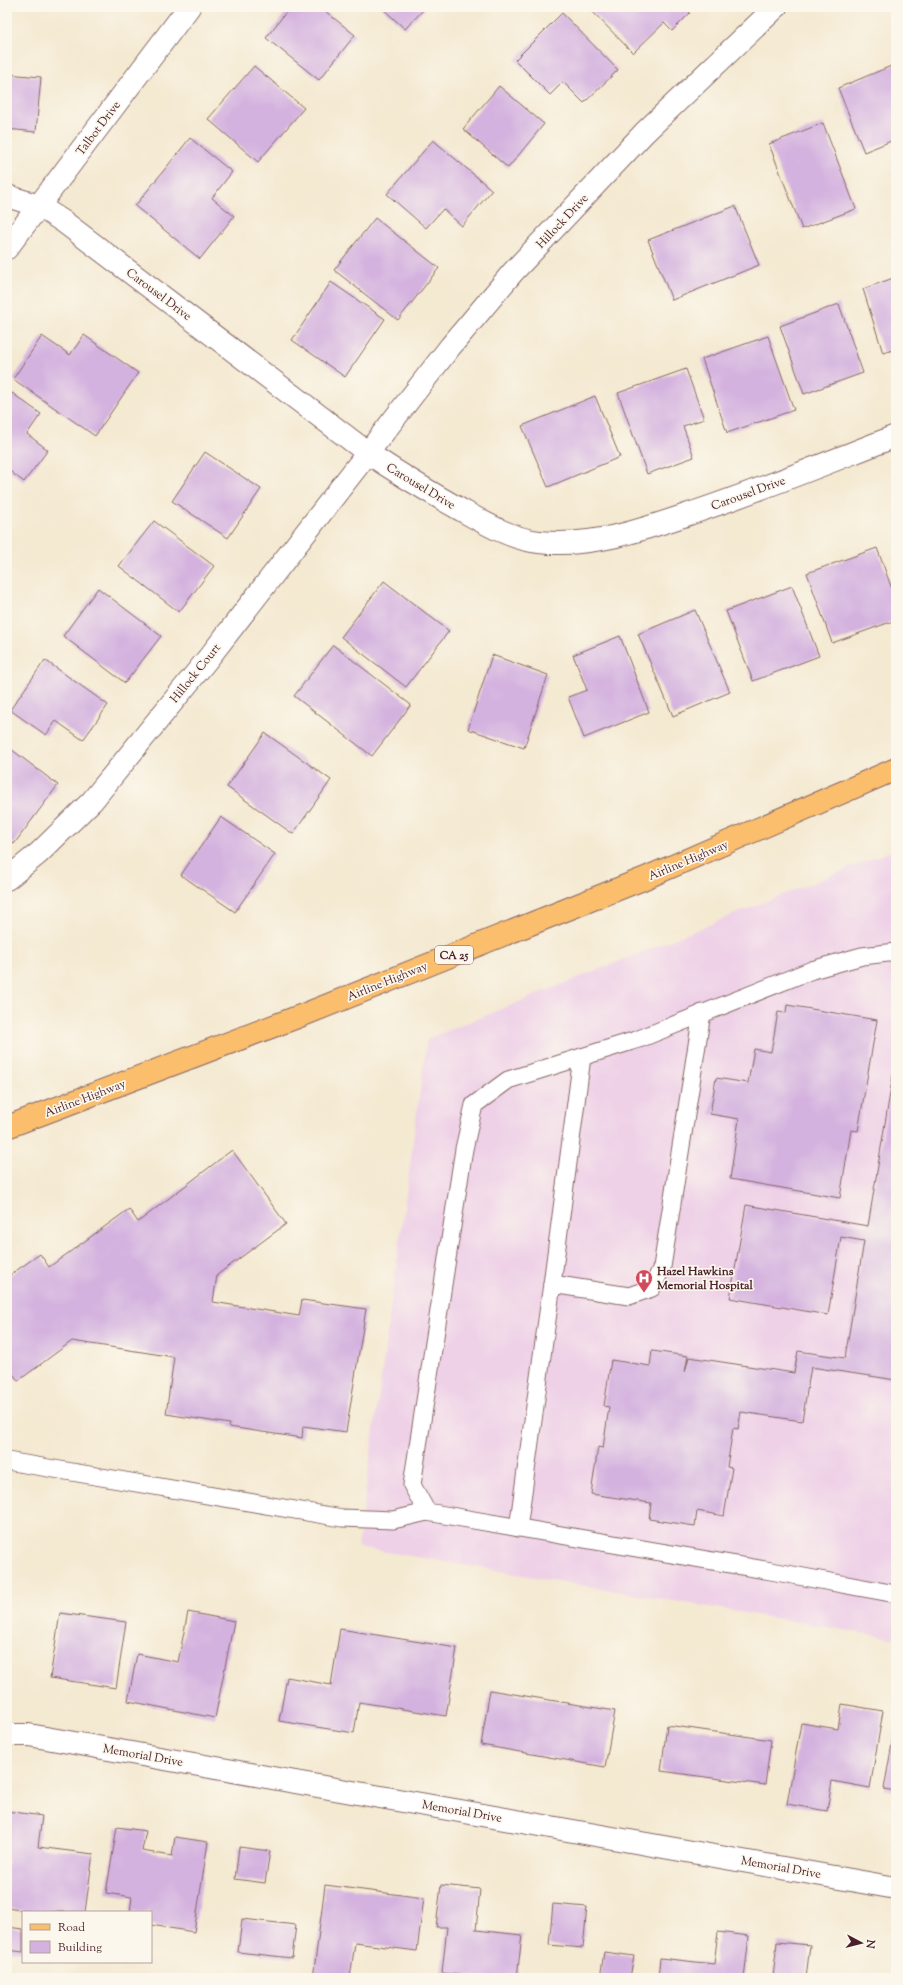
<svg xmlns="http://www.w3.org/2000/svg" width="903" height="1985" font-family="'Sorts Mill Goudy',serif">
<rect width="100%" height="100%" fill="#fbf7ec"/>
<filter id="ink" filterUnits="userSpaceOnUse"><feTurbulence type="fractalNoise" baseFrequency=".025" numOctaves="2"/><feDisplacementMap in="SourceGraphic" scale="8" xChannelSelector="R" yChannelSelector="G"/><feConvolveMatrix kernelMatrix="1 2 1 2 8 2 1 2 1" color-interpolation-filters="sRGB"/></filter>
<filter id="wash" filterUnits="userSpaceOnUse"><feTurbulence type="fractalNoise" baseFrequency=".012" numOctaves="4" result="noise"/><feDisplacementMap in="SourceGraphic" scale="16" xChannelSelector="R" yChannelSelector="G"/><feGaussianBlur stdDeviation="0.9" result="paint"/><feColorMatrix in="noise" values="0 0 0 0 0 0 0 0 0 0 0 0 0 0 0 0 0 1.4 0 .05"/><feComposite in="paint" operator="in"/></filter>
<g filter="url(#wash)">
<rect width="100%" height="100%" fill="#f4e9d1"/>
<!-- built -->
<polygon fill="#eed0e7" points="896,849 896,1639 358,1547 427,1039"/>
<g id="blocks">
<!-- building -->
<g fill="#d4b2df">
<polygon points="290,7 320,7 355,35 319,80 266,38"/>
<polygon points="381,7 426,7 405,29"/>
<polygon points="588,7 685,7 690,13 672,31 664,23 633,53"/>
<polygon points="562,13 618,70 584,103 563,82 550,95 515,60"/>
<polygon points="896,64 896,139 864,152 838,88"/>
<polygon points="254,66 304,108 258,162 208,119"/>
<polygon points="7,74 41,77 36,132 7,129"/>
<polygon points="499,86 544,124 508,168 463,129"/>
<polygon points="823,123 856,209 802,229 769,144"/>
<polygon points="190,138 232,172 212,198 234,216 200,259 135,206"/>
<polygon points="433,140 492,190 462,226 443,209 426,228 387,194"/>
<polygon points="735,206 759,265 672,300 648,240"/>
<polygon points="375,218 439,268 398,320 334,270"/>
<polygon points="896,277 896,349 883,353 863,289"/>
<polygon points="331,282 385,319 345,377 292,340"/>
<polygon points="839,304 863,373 804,394 780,326"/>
<polygon points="84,335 138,373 95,436 13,379 42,336 70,355"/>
<polygon points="768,336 794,410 727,433 702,359"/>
<polygon points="686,369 704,419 683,426 694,457 647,474 618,393"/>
<polygon points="12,393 41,414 27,434 48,450 24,482 7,469 7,400"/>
<polygon points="595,396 620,457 548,487 522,426"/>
<polygon points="205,452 261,489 228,538 172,501"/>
<polygon points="154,521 214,566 179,612 119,566"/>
<polygon points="877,548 896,600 896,620 832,643 807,573"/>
<polygon points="384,581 449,631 406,687 341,637"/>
<polygon points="792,586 819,656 753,681 726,611"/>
<polygon points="98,588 161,636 125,683 63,636"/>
<polygon points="695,610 730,692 673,716 638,634"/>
<polygon points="620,636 649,712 584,738 568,697 587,690 573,655"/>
<polygon points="333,645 411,705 372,756 294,696"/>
<polygon points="492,655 548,675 524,748 468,729"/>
<polygon points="45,660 108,705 83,740 56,721 46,735 10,710"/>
<polygon points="265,733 331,780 293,834 227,787"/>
<polygon points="7,746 58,785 14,844 7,838"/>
<polygon points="221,817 275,854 235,912 181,875"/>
<polygon points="787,1005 877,1020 858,1131 851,1130 840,1198 730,1179 739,1119 710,1114 716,1078 748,1083 754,1049 771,1052 778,1012 786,1013"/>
<polygon points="895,1063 896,1380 811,1367 802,1421 741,1412 738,1429 733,1428 727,1467 732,1468 724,1516 697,1511 695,1526 649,1519 651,1503 591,1494 598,1447 603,1448 609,1407 604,1406 611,1360 650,1366 652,1351 688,1356 685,1372 689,1357 794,1373 798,1351 845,1358 864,1241 841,1237 828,1315 730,1298 746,1205 868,1226"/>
<polygon points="232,1150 286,1224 217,1275 213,1302 299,1316 302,1300 366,1309 346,1432 303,1426 302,1438 229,1427 230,1424 166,1414 174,1357 72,1341 18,1381 9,1368 7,1369 7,1277 40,1254 49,1267 129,1209 138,1222"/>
<polygon points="188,1612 234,1621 215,1718 128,1701 137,1654 178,1662"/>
<polygon points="60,1613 126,1622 116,1688 50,1678"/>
<polygon points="340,1629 457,1648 446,1716 359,1702 354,1733 279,1721 287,1677 331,1685"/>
<polygon points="490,1690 615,1711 605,1767 481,1745"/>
<polygon points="842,1704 883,1711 870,1788 832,1781 827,1811 787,1804 801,1723 838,1729"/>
<polygon points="667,1725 771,1740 765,1785 661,1771"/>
<polygon points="895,1727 896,1727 896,1791 884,1789"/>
<polygon points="7,1811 42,1816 38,1847 93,1854 85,1912 32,1912 7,1908"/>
<polygon points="117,1827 146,1831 142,1851 172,1856 175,1837 208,1842 194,1932 151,1925 151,1912 130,1912 132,1897 106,1893"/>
<polygon points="239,1847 270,1851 265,1883 235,1879"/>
<polygon points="325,1885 424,1898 417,1951 355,1943 350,1978 313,1978"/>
<polygon points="441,1885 480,1889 476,1930 522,1935 517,1978 483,1978 442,1973 447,1927 436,1927"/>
<polygon points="553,1904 587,1907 583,1948 549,1945"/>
<polygon points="242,1919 296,1925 292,1958 238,1952"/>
<polygon points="7,1927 23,1929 23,1952 7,1950"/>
<polygon points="718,1932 749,1936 744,1978 658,1978 660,1958 714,1964"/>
<polygon points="777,1942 810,1945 806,1978 773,1978"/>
<polygon points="604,1952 634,1956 630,1978 600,1978"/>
</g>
</g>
</g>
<g filter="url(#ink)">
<use href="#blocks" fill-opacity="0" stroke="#866665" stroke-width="1"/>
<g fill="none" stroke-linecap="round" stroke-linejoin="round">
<!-- lane casing -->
<g stroke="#866665" stroke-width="19">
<g id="lane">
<polyline points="552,1284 582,1057"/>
<polyline points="7,1461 342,1518 393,1520 427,1512 771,1571 896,1594"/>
<polyline points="427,1512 412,1485 464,1149 474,1105 508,1080 639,1039 812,970 862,956 896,952"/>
<polyline points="518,1528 552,1284 629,1296 652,1288 662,1267 702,1013"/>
</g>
</g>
<!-- street casing -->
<g stroke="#866665" stroke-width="24">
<g id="street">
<path d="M7,196L39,206L64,222L368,453C399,474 431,493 463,511C486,524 512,539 539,542C592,548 645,529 695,512C763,489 829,462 896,436"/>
<polyline points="7,248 189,7"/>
<polyline points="7,879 39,853 92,801 210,656 450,347 513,272 645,132 776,7"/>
<polyline points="7,1735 29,1735 896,1888"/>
</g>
</g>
<!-- primary casing -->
<g stroke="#866665" stroke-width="24">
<polyline id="primary" points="7,1127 308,1013 643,879 896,769"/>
</g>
<!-- lane -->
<use href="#lane" stroke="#fff" stroke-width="17"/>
<!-- street -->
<use href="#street" stroke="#fff" stroke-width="22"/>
<!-- primary -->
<use href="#primary" stroke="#fabe6d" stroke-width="22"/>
</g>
</g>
<!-- icons -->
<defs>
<g id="hospital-pin" transform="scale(0.9)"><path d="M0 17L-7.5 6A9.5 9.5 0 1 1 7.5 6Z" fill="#d1495b" stroke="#fbf7ec"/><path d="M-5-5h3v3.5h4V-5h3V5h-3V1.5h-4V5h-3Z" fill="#fff"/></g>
</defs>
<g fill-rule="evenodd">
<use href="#hospital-pin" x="644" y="1278"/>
</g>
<g text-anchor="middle" stroke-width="3.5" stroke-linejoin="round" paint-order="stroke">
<!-- shield labels -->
<rect fill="#fbf7ec" stroke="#7f6065" stroke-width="1" x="435" y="946" width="38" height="18" rx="3"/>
<g font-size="11" font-weight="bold" fill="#4a1f2b">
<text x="454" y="959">CA 25</text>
</g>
<!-- street labels -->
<g font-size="12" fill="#4a1f2b" stroke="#fbf7ec">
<text transform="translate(98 128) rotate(-53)" y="4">Talbot Drive</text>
<text transform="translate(562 221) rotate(-47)" y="4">Hillock Drive</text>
<text transform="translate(159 294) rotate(37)" y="4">Carousel Drive</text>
<text transform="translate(421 486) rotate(31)" y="4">Carousel Drive</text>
<text transform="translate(748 493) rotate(-20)" y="4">Carousel Drive</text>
<text transform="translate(195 673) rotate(-51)" y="4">Hillock Court</text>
<text transform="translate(688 860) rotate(-23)" y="4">Airline Highway</text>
<text transform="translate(387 981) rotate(-22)" y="4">Airline Highway</text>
<text transform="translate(85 1098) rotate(-21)" y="4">Airline Highway</text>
<text transform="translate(143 1755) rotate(10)" y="4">Memorial Drive</text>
<text transform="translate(462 1811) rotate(10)" y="4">Memorial Drive</text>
<text transform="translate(781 1867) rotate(10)" y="4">Memorial Drive</text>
</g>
<!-- poi labels -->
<g font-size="12" font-weight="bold" fill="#4a1f2b" stroke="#fbf7ec" text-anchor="start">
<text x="657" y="1275">Hazel Hawkins<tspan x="657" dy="14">Memorial Hospital</tspan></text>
</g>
</g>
<!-- margin -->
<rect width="903" height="1985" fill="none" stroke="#fbf7ec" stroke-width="24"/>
<!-- legend -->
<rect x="22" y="1911" width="130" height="52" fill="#fbf7ec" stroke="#b4a19f"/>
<rect x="30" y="1924" width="20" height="6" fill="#fabe6d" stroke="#b4a19f"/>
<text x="58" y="1931" font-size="12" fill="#4a1f2b">Road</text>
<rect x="30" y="1941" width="20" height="12" fill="#d4b2df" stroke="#b4a19f"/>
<text x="58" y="1951" font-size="12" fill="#4a1f2b">Building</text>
<!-- north arrow -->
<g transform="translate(861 1943) rotate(97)" stroke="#fbf7ec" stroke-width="3" paint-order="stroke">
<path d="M0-3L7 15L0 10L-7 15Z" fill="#4a1f2b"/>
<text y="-6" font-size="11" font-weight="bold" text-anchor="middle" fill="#4a1f2b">N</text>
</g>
</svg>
